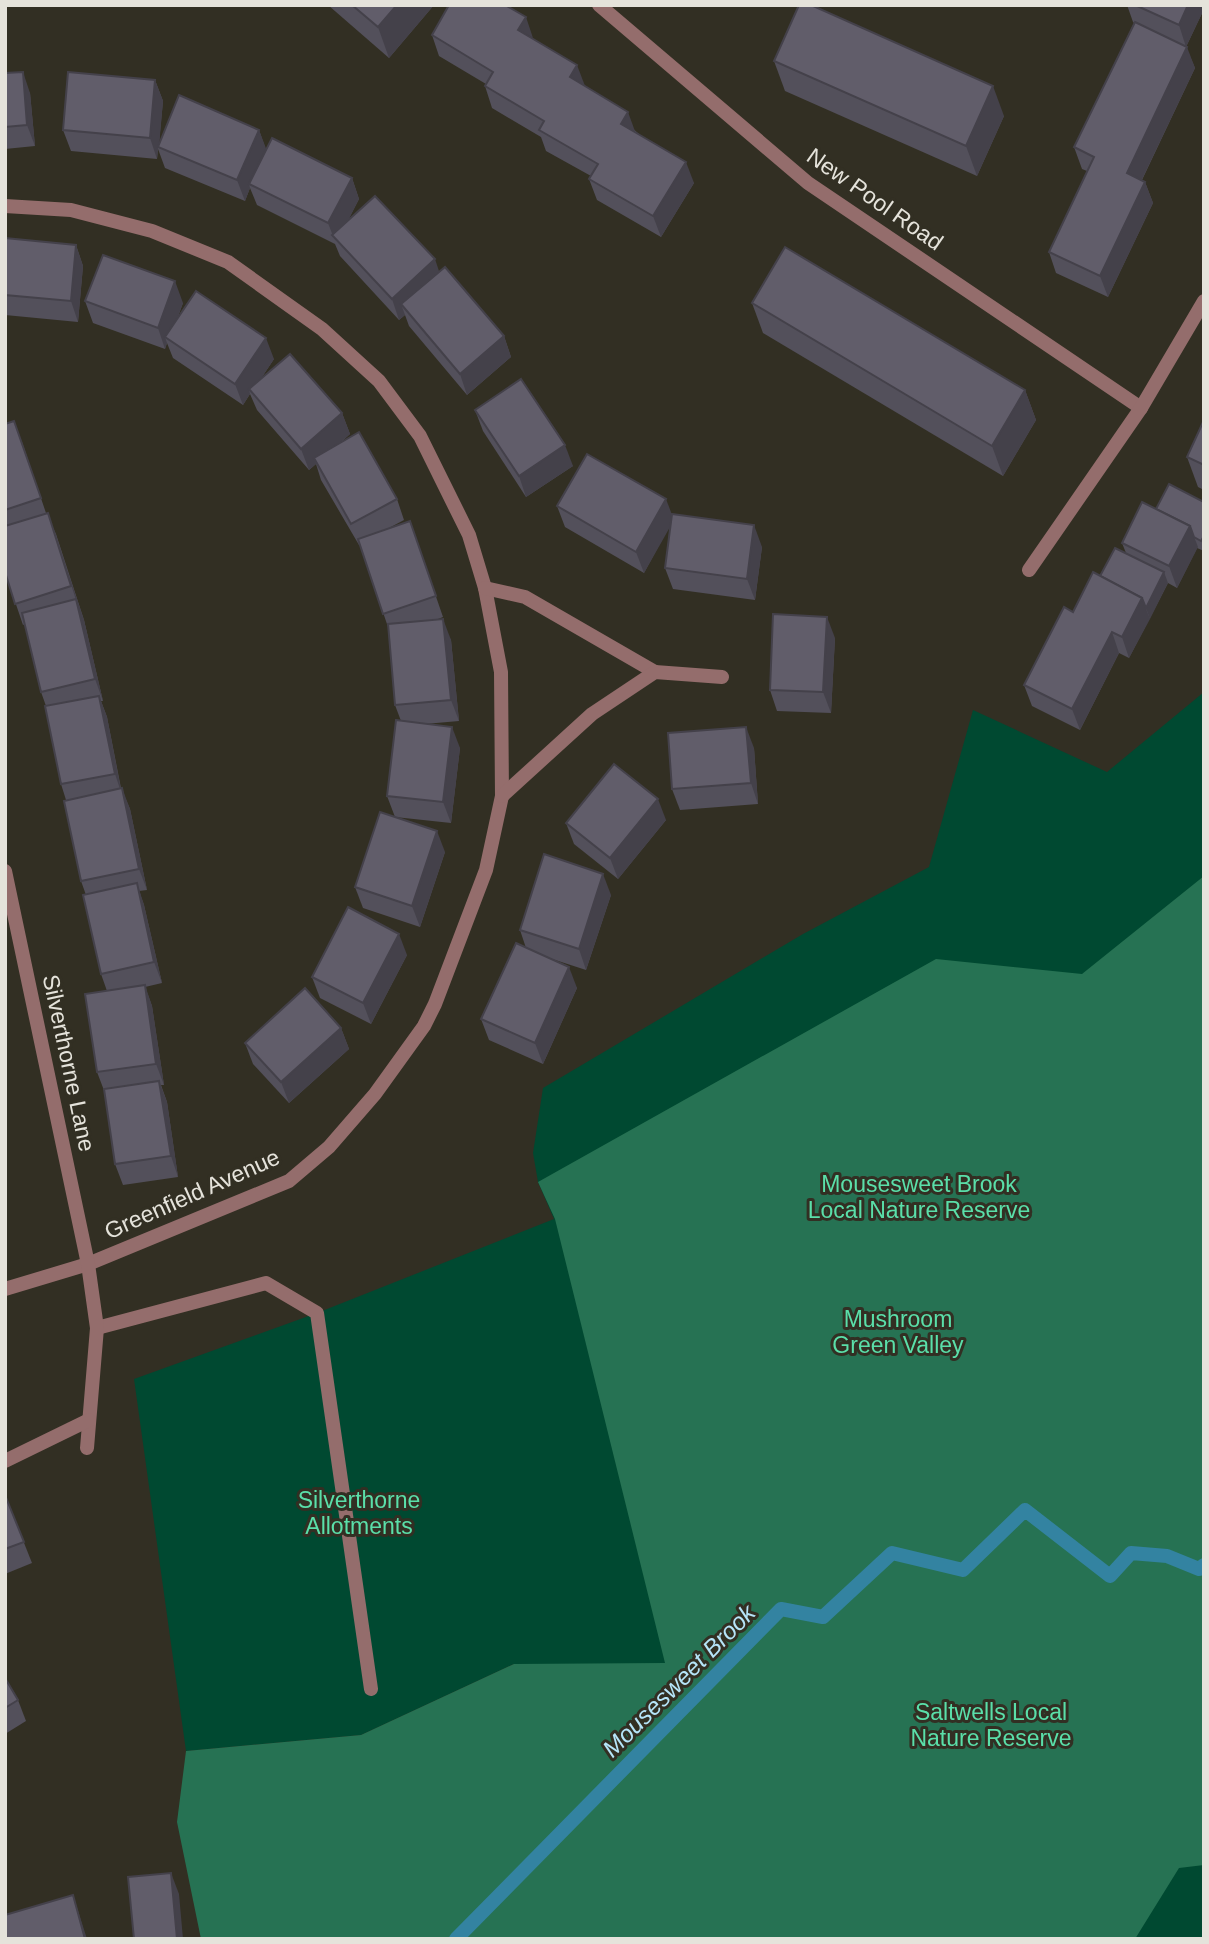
<svg xmlns="http://www.w3.org/2000/svg" width="1209" height="1944" font-family="Arial,sans-serif">
<rect width="100%" height="100%" fill="#322f23"/>
<!-- green -->
<polygon fill="#004931" points="1204,692 1204,1939 445,1939 514,1664 361,1735 186,1751 134,1379 317,1313 554,1219 538,1182 533,1153 543,1088 803,934 929,867 973,710 1107,772"/>
<!-- forest -->
<polygon fill="#267253" points="1204,876 1204,1865 1179,1868 1135,1939 201,1939 177,1822 186,1751 361,1735 514,1664 665,1663 555,1219 538,1182 936,959 1082,974"/>
<g fill="none" stroke-linecap="round" stroke-linejoin="round">
<!-- stream -->
<polyline stroke="#3383a1" stroke-width="14" points="456,1939 781,1609 823,1617 892,1553 963,1570 1025,1510 1110,1576 1131,1553 1167,1556 1199,1569 1204,1565"/>
<!-- lane -->
<g stroke="#946d6c" stroke-width="14">
<polyline points="5,1289 88,1264"/>
<polyline points="97,1328 266,1283 317,1313 371,1689"/>
</g>
<!-- street -->
<g stroke="#946d6c" stroke-width="14">
<polyline points="599,5 808,183 1141,408"/>
<polyline points="5,206 71,210 152,231 228,262 322,329 379,381 420,436 469,535 485,588 501,672 502,796 486,870 435,1004 424,1026 375,1094 329,1147 289,1181 88,1264"/>
<polyline points="1029,570 1141,408 1204,301"/>
<polyline points="485,588 525,597 655,672"/>
<polyline points="502,796 592,714 655,672 722,677"/>
<polyline points="5,871 88,1264 97,1328 87,1448"/>
<polyline points="5,1461 89,1420"/>
</g>
</g>
<!-- wall -->
<g fill="#53505b">
<polygon points="328,5 434,5 389,58"/>
<polygon points="1127,5 1204,5 1204,9 1186,47 1195,68 1142,180 1145,182 1153,203 1108,297 1056,273 1049,252 1087,171 1082,169 1074,147 1134,23 1133,22"/>
<polygon points="432,35 533,39 585,86 694,183 661,237 597,200 589,179 591,176 546,151 541,137 492,108 485,86 486,84 439,56"/>
<polygon points="774,61 1004,116 977,176 785,91"/>
<polygon points="5,73 30,93 35,146 5,149"/>
<polygon points="155,80 163,101 159,143 259,130 266,150 352,178 359,199 348,220 439,272 504,336 511,357 467,395 409,326 405,315 399,320 340,256 335,244 257,205 250,188 245,201 165,168 158,149 157,159 71,151 63,130"/>
<polygon points="5,238 76,245 83,266 78,322 5,315"/>
<polygon points="85,301 183,303 176,322 274,359 260,380 342,413 350,434 338,445 397,499 404,520 389,528 410,521 443,617 438,619 451,640 459,721 425,724 460,748 451,823 395,817 387,796 401,721 395,705 388,627 360,545 359,545 321,480 316,464 309,470 257,410 250,394 243,405 173,358 167,343 165,349 93,323"/>
<polygon points="752,303 1025,390 1036,420 1003,476 763,333"/>
<polygon points="475,410 573,466 526,497 483,431"/>
<polygon points="1204,420 1204,490 1198,487 1187,457"/>
<polygon points="5,424 22,442 46,513 56,534 84,620 103,701 101,701 107,717 121,788 130,809 147,890 139,891 144,905 162,983 145,987 152,1006 164,1085 161,1085 167,1102 178,1177 123,1185 115,1164 105,1093 97,1072 107,991 101,974 86,895 81,881 66,800 61,784 46,706 41,692 25,624 23,625 5,572"/>
<polygon points="1204,502 1204,551 1197,548 1177,588 1168,583 1129,658 1119,653 1080,730 1032,706 1024,685 1073,612 1100,576 1126,553 1122,543 1156,509"/>
<polygon points="557,506 672,515 762,547 755,600 673,589 665,568 670,525 644,573 565,527"/>
<polygon points="835,638 831,713 777,711 770,690"/>
<polygon points="754,748 758,804 680,810 672,789"/>
<polygon points="666,820 618,879 574,844 566,823"/>
<polygon points="445,852 420,927 363,908 355,887"/>
<polygon points="611,895 586,970 549,958 577,988 543,1064 489,1040 481,1019 526,948 520,930"/>
<polygon points="407,955 371,1024 320,998 312,977"/>
<polygon points="341,1028 349,1049 289,1103 253,1064 245,1043"/>
<polygon points="5,1495 32,1563 5,1574"/>
<polygon points="5,1678 18,1700 26,1721 5,1734"/>
</g>
<!-- shaded-wall -->
<g fill="#44414a">
<polygon points="397,5 434,5 389,58 378,27"/>
<polygon points="1188,5 1204,5 1204,9 1186,47 1179,25"/>
<polygon points="526,17 533,38 518,30"/>
<polygon points="1187,47 1195,68 1135,194 1127,173"/>
<polygon points="577,65 585,86 577,99 570,77"/>
<polygon points="23,72 30,93 35,146 27,125"/>
<polygon points="155,80 163,101 159,147 158,147 158,149 157,159 150,138"/>
<polygon points="993,86 1004,116 977,176 966,146"/>
<polygon points="628,112 636,134 621,124"/>
<polygon points="259,130 267,151 249,184 250,188 245,201 237,180"/>
<polygon points="686,162 694,183 661,237 653,216"/>
<polygon points="352,178 359,199 338,241 333,236 328,223"/>
<polygon points="1145,182 1153,203 1108,297 1100,276"/>
<polygon points="76,245 83,266 78,322 71,301"/>
<polygon points="435,259 442,280 401,304 405,315 399,320 392,299"/>
<polygon points="175,281 183,303 169,340 165,337 167,343 165,349 158,328"/>
<polygon points="504,336 511,357 467,395 460,374"/>
<polygon points="266,338 274,359 252,392 249,389 250,394 243,405 235,384"/>
<polygon points="1025,390 1036,420 1003,476 992,446"/>
<polygon points="342,413 350,434 317,463 314,458 316,464 309,470 301,449"/>
<polygon points="565,445 573,466 526,497 519,476"/>
<polygon points="666,499 674,520 644,573 636,552"/>
<polygon points="48,513 84,620 103,701 95,679 76,600"/>
<polygon points="754,525 762,547 755,600 747,579"/>
<polygon points="1190,526 1198,547 1177,588 1169,566"/>
<polygon points="1164,572 1168,583 1150,619 1146,608"/>
<polygon points="1142,598 1150,619 1129,658 1122,637"/>
<polygon points="827,617 835,638 831,713 823,692"/>
<polygon points="443,619 451,640 459,721 451,700"/>
<polygon points="1112,632 1119,653 1080,730 1072,709"/>
<polygon points="99,696 107,717 122,795 115,774"/>
<polygon points="452,727 460,748 451,823 443,802"/>
<polygon points="746,727 754,748 758,804 751,783"/>
<polygon points="122,788 130,809 147,890 139,869"/>
<polygon points="658,799 666,820 618,879 610,858"/>
<polygon points="437,831 445,852 420,927 412,906"/>
<polygon points="603,874 611,895 586,970 579,949"/>
<polygon points="137,883 144,905 162,983 154,962"/>
<polygon points="399,934 407,955 371,1024 363,1003"/>
<polygon points="569,967 577,988 543,1064 535,1043"/>
<polygon points="145,985 152,1006 164,1085 156,1064"/>
<polygon points="341,1028 349,1049 289,1103 281,1082"/>
<polygon points="159,1081 167,1102 178,1177 171,1156"/>
<polygon points="171,1873 179,1894 183,1939 177,1939"/>
<polygon points="73,1895 87,1939 85,1939"/>
</g>
<!-- building -->
<g fill="#615d6a" stroke="#44414a" stroke-width="2">
<polygon points="352,5 397,5 378,27"/>
<polygon points="449,5 505,5 526,17 518,30 577,65 570,77 628,112 621,124 686,162 653,216 589,179 598,164 539,130 544,121 485,86 493,72 432,35"/>
<polygon points="799,5 811,5 993,86 966,146 774,61"/>
<polygon points="1135,5 1188,5 1179,25"/>
<polygon points="1135,22 1187,47 1127,173 1145,182 1100,276 1049,252 1094,157 1074,147"/>
<polygon points="23,72 27,125 5,127 5,73"/>
<polygon points="68,72 155,80 150,138 63,130"/>
<polygon points="179,95 259,130 237,180 158,147"/>
<polygon points="272,138 352,178 328,223 249,184"/>
<polygon points="375,196 435,259 392,299 332,235"/>
<polygon points="5,238 76,245 71,301 5,295"/>
<polygon points="785,247 1025,390 992,446 752,303"/>
<polygon points="103,255 175,281 158,328 85,301"/>
<polygon points="445,267 504,336 460,374 401,304"/>
<polygon points="196,291 266,338 235,384 165,337"/>
<polygon points="290,354 342,413 301,449 249,389"/>
<polygon points="521,379 565,445 519,476 475,410"/>
<polygon points="1204,420 1204,465 1187,457"/>
<polygon points="14,421 41,498 5,510 5,424"/>
<polygon points="359,432 397,499 351,524 314,458"/>
<polygon points="587,454 666,499 636,552 557,506"/>
<polygon points="1169,484 1204,502 1204,536 1201,541 1194,537 1190,526 1156,509"/>
<polygon points="1142,502 1190,526 1169,566 1122,543"/>
<polygon points="48,513 71,586 15,604 5,572 5,526"/>
<polygon points="672,514 754,525 747,579 665,568"/>
<polygon points="410,521 436,596 383,614 358,539"/>
<polygon points="1115,548 1164,572 1146,608 1142,598 1100,576"/>
<polygon points="1093,572 1142,598 1122,637 1112,632 1072,709 1024,685 1064,607 1073,612"/>
<polygon points="76,599 95,679 41,692 22,613"/>
<polygon points="773,614 827,617 823,692 770,690"/>
<polygon points="443,619 451,700 395,705 388,624"/>
<polygon points="99,696 115,774 61,784 45,706"/>
<polygon points="396,720 452,727 443,802 387,796"/>
<polygon points="746,727 751,783 672,789 668,733"/>
<polygon points="614,764 658,799 610,858 566,823"/>
<polygon points="122,788 139,869 81,881 64,801"/>
<polygon points="380,812 437,831 412,906 355,887"/>
<polygon points="544,854 603,874 579,949 520,930"/>
<polygon points="137,883 154,962 101,974 83,895"/>
<polygon points="348,907 399,934 363,1003 312,977"/>
<polygon points="516,943 569,967 535,1043 481,1019"/>
<polygon points="145,985 156,1064 97,1072 85,994"/>
<polygon points="305,988 341,1028 281,1082 245,1043"/>
<polygon points="159,1081 171,1156 115,1164 104,1089"/>
<polygon points="5,1495 24,1542 5,1549"/>
<polygon points="5,1678 18,1700 5,1708"/>
<polygon points="171,1873 177,1939 134,1939 128,1877"/>
<polygon points="73,1895 85,1939 5,1939 5,1915"/>
</g>
<g text-anchor="middle" stroke-width="6" stroke-linejoin="round" paint-order="stroke">
<!-- street labels -->
<g font-size="23" fill="#e5e3db" stroke="#322f23">
<text transform="translate(875 199) rotate(35)" y="8">New Pool Road</text>
<text transform="translate(69 1063) rotate(78)" y="8">Silverthorne Lane</text>
<text transform="translate(192 1194) rotate(-24)" y="8">Greenfield Avenue</text>
</g>
<!-- park labels -->
<g font-size="23" fill="#5adfa9" stroke="#322f23">
<text x="919" y="1192">Mousesweet Brook<tspan x="919" dy="26">Local Nature Reserve</tspan></text>
<text x="898" y="1327">Mushroom<tspan x="898" dy="26">Green Valley</tspan></text>
<text x="359" y="1508">Silverthorne<tspan x="359" dy="26">Allotments</tspan></text>
<text x="991" y="1720">Saltwells Local<tspan x="991" dy="26">Nature Reserve</tspan></text>
</g>
<!-- water labels -->
<g font-size="24" font-style="italic" fill="#b6e5f9" stroke="#322f23">
<text transform="translate(679 1681) rotate(-45)" y="8">Mousesweet Brook</text>
</g>
</g>
<!-- border -->
<rect width="1209" height="1944" fill="none" stroke="#e5e3db" stroke-width="14"/>
</svg>
